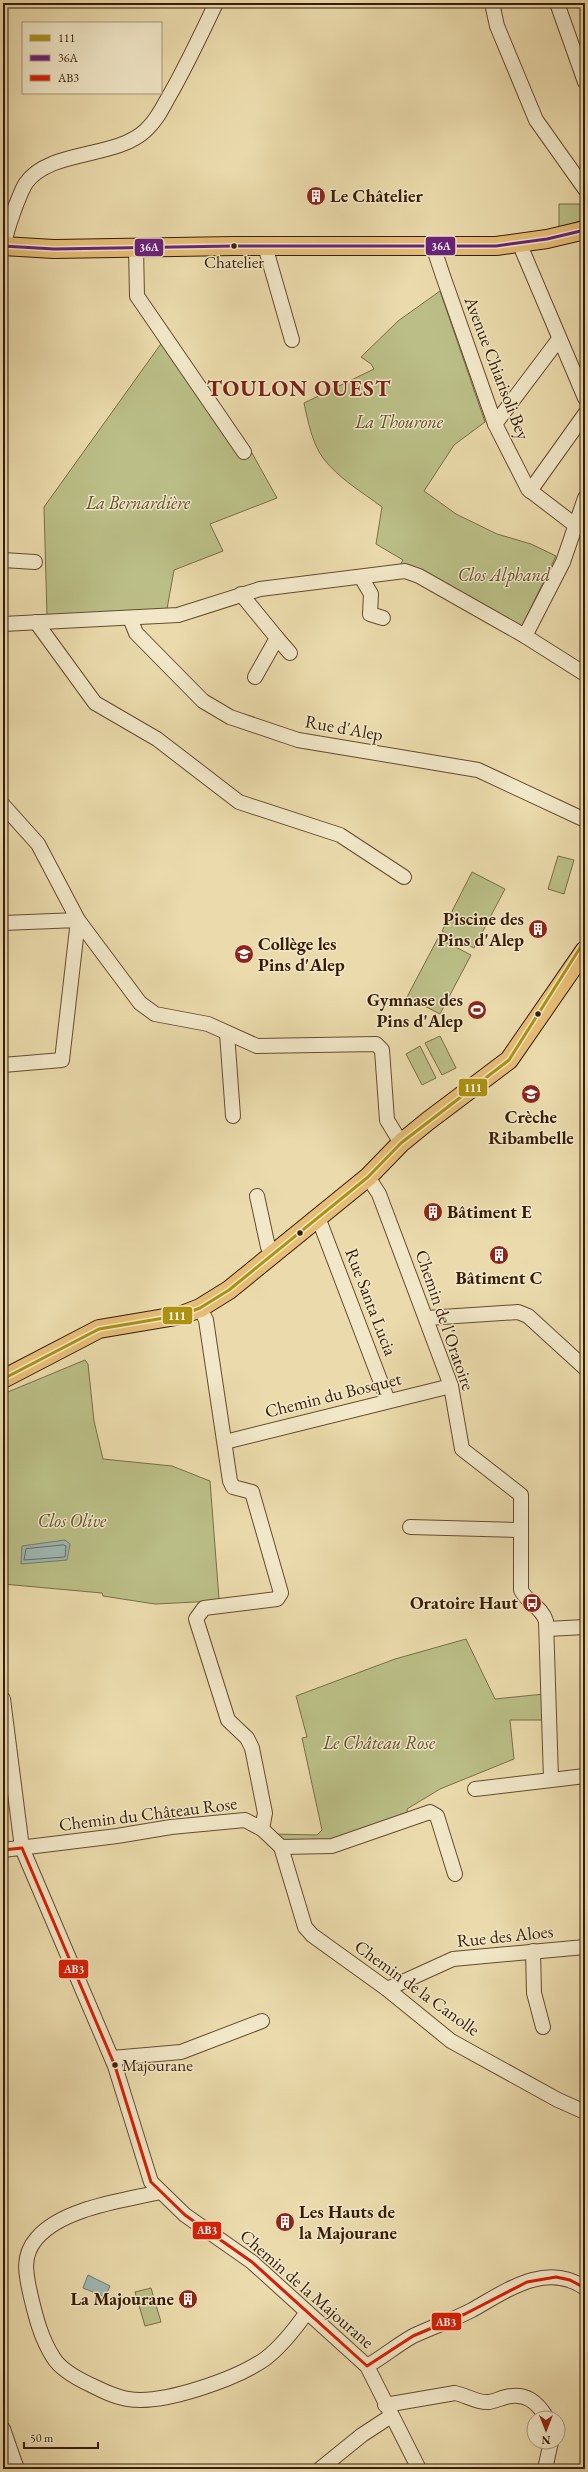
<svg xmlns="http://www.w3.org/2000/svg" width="588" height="2472" font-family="'EB Garamond',serif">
<rect width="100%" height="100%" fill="#ebdbac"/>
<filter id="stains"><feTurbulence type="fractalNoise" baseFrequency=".005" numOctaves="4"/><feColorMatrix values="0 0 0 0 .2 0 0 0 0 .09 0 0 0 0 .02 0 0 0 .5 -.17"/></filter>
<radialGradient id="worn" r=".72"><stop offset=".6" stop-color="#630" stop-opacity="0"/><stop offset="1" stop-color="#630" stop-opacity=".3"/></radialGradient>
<!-- green -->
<g fill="#bbbf87" stroke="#796e46">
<polygon points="559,204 585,204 585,219 559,228"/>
<path d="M440,291L485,422L454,445L424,491L456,514L497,534L531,544L556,556L521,628L400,565L403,560L376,544L382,507C362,492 338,478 323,458C312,443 308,421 304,403L374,369L371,364L361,357L398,321Z"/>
<polygon points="163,341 243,458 252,453 277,498 210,524 223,551 174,570 167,609 47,616 44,507"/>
<polygon points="558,856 574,860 564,894 548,889"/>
<polygon points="472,872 505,889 474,948 442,931"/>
<polygon points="438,938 471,955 440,1014 407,997"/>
<polygon points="440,1036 456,1068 442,1075 425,1043"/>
<polygon points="420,1046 436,1078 422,1085 406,1054"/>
<polygon points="85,1360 88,1364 94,1421 103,1459 172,1466 210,1481 219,1599 216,1601 155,1604 103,1596 102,1593 3,1584 3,1394"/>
<polygon points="466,1639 495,1699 544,1694 543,1720 510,1720 514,1759 440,1789 407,1809 408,1816 330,1843 276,1840 274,1834 317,1835 322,1830 302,1738 307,1737 296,1696 395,1659"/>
<polygon points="151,2288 161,2322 145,2326 135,2292"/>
</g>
<!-- water -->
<g fill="#9eb8b6" stroke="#757a6f">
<polygon points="65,1540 70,1544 67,1560 21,1564 22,1546"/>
<polygon points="88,2275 110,2286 105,2297 83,2288"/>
</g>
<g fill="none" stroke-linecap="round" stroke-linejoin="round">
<!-- shore -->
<polygon stroke="#6a6a5e" stroke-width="1" points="64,1545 66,1546 65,1557 24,1560 26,1549"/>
<!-- minor casing -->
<g stroke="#644c2f" stroke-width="16">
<g id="minor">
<polyline points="492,3 497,26 536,120 585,189"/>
<polyline points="557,3 585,82"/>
<polyline points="522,244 523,252 585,398"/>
<path d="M4,246C6,231 11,219 16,205C19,198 22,189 26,183C50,149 116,159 146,130C156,121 162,109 168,98C186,67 201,35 216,3"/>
<polyline points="265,246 292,340"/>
<polyline points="136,247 137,296 244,452"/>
<polyline points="436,247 436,255 443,276 495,424 528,489 575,525"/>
<polyline points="495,424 559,339"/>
<polyline points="530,491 585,414"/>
<polyline points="3,560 35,562"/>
<polyline points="361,577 371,594 370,614 383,618"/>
<polyline points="241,594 277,638 255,677"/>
<polyline points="130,618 136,633 203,701 230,717 298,740 478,770 585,820"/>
<polyline points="36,622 95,703 157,739 239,802 340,835 404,877"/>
<polyline points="3,624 178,615 260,589 405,571 419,576 525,636 585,674"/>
<polyline points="525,636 563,562 585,498"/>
<polyline points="277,638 290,653"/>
<polyline points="3,805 38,844 78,920 140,1003 155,1014 208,1024 257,1046 376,1044 382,1050 387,1120 401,1143"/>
<polyline points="3,923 78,920 62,1060 3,1065"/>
<polyline points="227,1033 233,1116"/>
<path d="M368,1177L379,1194L451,1386L462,1449L521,1495V1590C527,1603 542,1607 546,1621L551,1779"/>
<polyline points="257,1196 268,1247 273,1253"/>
<polyline points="316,1218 321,1225 388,1401"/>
<polyline points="200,1308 206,1320 230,1481 233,1487 252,1492 281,1593 277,1599 204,1608 196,1619 228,1720 247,1738 252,1748 265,1813 262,1829"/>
<polyline points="427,1318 518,1312 528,1316 585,1368"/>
<polyline points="225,1442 451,1386"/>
<polyline points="410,1527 521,1530"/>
<polyline points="547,1629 585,1627"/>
<polyline points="3,1699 22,1848 115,2066 151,2182 185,2215 252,2262 367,2366 419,2469"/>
<polyline points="475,1789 585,1776"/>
<polyline points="281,1847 305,1927 312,1935 387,1989 451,2041 558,2100 585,2112"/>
<polyline points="3,1850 117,1836 171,1827 245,1820 262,1829 281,1847 332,1846 430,1812 437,1816 455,1874"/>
<polyline points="533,1951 534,1993 543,2027"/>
<polyline points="387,1989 453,1959 585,1947"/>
<polyline points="112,2058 181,2052 262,2021"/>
<path d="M160,2192C122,2201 63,2208 37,2238C21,2256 26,2275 31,2297C36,2318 41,2338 53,2357C60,2369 78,2379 91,2385C103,2391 115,2397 128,2399C163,2405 236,2379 265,2359C282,2346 295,2329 307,2312"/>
<path d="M367,2366C383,2357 397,2345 413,2336C432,2327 453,2320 472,2310C506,2291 546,2261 585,2288"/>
<path d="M385,2405L455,2393C466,2395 477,2403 488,2402C494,2402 500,2398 506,2397C526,2392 537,2402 547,2418"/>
<polyline points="3,2429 17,2469"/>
<polyline points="320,2469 362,2435 391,2416"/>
<polyline points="545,2469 551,2442"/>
</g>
</g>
<!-- major casing -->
<g stroke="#371c05" stroke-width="20">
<g id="major">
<polyline points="3,246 54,249 234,246 496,246 547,239 585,230"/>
<polyline points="3,1379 99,1329 182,1315 200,1308 229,1290 368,1177 401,1143 428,1121 509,1060 585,950"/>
</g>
</g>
<!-- minor -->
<use href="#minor" stroke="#f2e8c9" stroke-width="14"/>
<!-- major -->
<use href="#major" stroke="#e6be76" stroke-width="18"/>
<!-- bus-1 casing -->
<g stroke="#f2e8c9" stroke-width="6">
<polyline id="bus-1" points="3,1379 99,1329 182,1315 200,1308 229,1290 368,1177 401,1143 509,1060 585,940"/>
</g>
<!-- bus-2 casing -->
<g stroke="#f2e8c9" stroke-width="6">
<polyline id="bus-2" points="3,246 54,249 234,246 496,246 547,239 585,230"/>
</g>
<!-- bus-3 casing -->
<g stroke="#f2e8c9" stroke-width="6">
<polyline id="bus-3" points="3,1850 22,1848 115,2066 151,2182 185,2215 252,2262 367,2366 413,2336 465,2314 527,2282 556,2277 570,2280 585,2288"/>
</g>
<!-- bus-1 -->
<use href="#bus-1" stroke="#ad920f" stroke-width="3"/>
<!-- bus-2 -->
<use href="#bus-2" stroke="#69227b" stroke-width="3"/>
<!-- bus-3 -->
<use href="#bus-3" stroke="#d81e05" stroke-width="3"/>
</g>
<!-- icons -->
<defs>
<g id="building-disc" transform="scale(1)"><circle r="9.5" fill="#8f2418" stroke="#f2e8c9"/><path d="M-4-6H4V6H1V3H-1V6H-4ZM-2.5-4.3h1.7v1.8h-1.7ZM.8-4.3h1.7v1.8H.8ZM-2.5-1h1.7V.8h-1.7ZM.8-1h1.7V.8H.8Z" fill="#fff"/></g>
<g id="school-disc" transform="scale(1)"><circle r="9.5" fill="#8f2418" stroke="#f2e8c9"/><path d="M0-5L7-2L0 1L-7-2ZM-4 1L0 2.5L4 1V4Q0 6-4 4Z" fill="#fff"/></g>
<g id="stadium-disc" transform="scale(1)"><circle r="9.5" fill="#8f2418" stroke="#f2e8c9"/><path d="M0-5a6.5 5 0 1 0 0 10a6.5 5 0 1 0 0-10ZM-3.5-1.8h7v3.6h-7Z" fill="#fff"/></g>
<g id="bus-disc" transform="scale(1)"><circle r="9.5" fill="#8f2418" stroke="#f2e8c9"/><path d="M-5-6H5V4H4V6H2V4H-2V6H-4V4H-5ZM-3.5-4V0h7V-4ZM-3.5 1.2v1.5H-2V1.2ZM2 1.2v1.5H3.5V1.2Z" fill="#fff"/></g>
</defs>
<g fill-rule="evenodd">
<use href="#building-disc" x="316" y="196"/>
<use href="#building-disc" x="538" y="929"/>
<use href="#school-disc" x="244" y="954"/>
<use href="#stadium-disc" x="477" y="1010"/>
<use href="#school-disc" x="531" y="1094"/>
<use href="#building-disc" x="433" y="1212"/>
<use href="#building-disc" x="499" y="1255"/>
<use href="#bus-disc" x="532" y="1603"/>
<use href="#building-disc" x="285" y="2222"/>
<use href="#building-disc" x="188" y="2299"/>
</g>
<!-- markers -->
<g fill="#371c05" stroke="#f2e8c9" stroke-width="1.5">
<circle cx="234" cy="246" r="3.5"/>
<circle cx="538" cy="1014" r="3.5"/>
<circle cx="300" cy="1233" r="3.5"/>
<circle cx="115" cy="2065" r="3.5"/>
</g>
<g text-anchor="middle" stroke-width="3" stroke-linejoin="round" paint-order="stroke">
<!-- bus labels -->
<g font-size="17" fill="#371c05" stroke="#f2e8c9">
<text x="234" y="268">Chatelier</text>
<text x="122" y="2071" text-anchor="start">Majourane</text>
</g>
<!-- poi labels -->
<g font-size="18" font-weight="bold" fill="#371c05" stroke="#f2e8c9" text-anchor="start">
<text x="330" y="202">Le Châtelier</text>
<text x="524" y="925" text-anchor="end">Piscine des<tspan x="524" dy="21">Pins d'Alep</tspan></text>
<text x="258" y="950">Collège les<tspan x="258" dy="21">Pins d'Alep</tspan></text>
<text x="463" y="1006" text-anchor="end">Gymnase des<tspan x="463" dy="21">Pins d'Alep</tspan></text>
<text x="531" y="1123" text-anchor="middle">Crèche<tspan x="531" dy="21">Ribambelle</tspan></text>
<text x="447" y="1218">Bâtiment E</text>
<text x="499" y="1284" text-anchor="middle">Bâtiment C</text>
<text x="518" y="1609" text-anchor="end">Oratoire Haut</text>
<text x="299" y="2218">Les Hauts de<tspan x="299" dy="21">la Majourane</tspan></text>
<text x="174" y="2305" text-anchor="end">La Majourane</text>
</g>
<!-- street labels -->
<g font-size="18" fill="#371c05" stroke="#f2e8c9">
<text transform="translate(497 368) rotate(69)" y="6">Avenue Chiarisoli Bey</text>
<text transform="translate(344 728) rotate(10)" y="6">Rue d'Alep</text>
<text transform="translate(371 1302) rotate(69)" y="6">Rue Santa Lucia</text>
<text transform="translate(445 1320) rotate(71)" y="6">Chemin de l'Oratoire</text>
<text transform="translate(333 1395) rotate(-14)" y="6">Chemin du Bosquet</text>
<text transform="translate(148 1814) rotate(-7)" y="6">Chemin du Château Rose</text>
<text transform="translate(505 1936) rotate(-6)" y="6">Rue des Aloes</text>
<text transform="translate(417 1988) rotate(36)" y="6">Chemin de la Canolle</text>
<text transform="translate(307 2289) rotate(41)" y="6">Chemin de la Majourane</text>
</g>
<!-- park labels -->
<g font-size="18" font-style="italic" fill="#5f4d2c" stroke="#f2e8c9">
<text x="399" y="428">La Thourone</text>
<text x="138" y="509">La Bernardière</text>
<text x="504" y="581">Clos Alphand</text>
<text x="72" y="1527">Clos Olive</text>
<text x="379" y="1749">Le Château Rose</text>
</g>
<!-- district labels -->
<g font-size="22" font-weight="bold" letter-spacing="1" fill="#7a1f14" stroke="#f2e8c9">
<text x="299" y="396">TOULON OUEST</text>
</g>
</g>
<g stroke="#f2e8c9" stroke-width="1.5">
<rect x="425" y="236" width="31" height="20" rx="4" fill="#69227b"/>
<rect x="134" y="238" width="30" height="19" rx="4" fill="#69227b"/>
<rect x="458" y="1078" width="30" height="19" rx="4" fill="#ad920f"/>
<rect x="162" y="1306" width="31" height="19" rx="4" fill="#ad920f"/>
<rect x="58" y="1959" width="31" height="20" rx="4" fill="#d81e05"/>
<rect x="192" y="2221" width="30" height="19" rx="4" fill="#d81e05"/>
<rect x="431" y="2312" width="31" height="19" rx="4" fill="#d81e05"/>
</g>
<g font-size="11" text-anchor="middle" font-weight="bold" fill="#fff">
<text x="441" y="250">36A</text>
<text x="149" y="251">36A</text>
<text x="473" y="1092">111</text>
<text x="177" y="1320">111</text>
<text x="74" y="1973">AB3</text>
<text x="207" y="2234">AB3</text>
<text x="446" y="2326">AB3</text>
</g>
<!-- margin -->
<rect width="588" height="2472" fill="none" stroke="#ebdbac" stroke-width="16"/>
<rect x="4" y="4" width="580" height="2464" fill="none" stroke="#371c05" stroke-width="2"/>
<rect x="8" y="8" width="572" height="2456" fill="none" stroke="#371c05"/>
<!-- legend -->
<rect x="22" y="22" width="140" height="72" fill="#f2e8c9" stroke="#a7967b"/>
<rect x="30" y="35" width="20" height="6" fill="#ad920f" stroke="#a7967b"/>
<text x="58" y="42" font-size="12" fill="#371c05">111</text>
<rect x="30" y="55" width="20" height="6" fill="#69227b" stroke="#a7967b"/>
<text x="58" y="62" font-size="12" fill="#371c05">36A</text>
<rect x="30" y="75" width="20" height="6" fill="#d81e05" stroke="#a7967b"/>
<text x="58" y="82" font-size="12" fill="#371c05">AB3</text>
<!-- north arrow -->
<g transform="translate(546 2430) rotate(180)"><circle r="19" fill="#f2e8c9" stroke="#a7967b"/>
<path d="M0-3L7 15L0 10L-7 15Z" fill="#8f2418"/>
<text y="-6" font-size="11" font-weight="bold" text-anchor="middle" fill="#371c05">N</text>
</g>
<!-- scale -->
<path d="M24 2442v6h74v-6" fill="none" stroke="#371c05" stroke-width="2"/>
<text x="30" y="2442" font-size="12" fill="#371c05" stroke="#f2e8c9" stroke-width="3" paint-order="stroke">50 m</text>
<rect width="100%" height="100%" filter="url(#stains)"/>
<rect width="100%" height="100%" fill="url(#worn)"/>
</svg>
